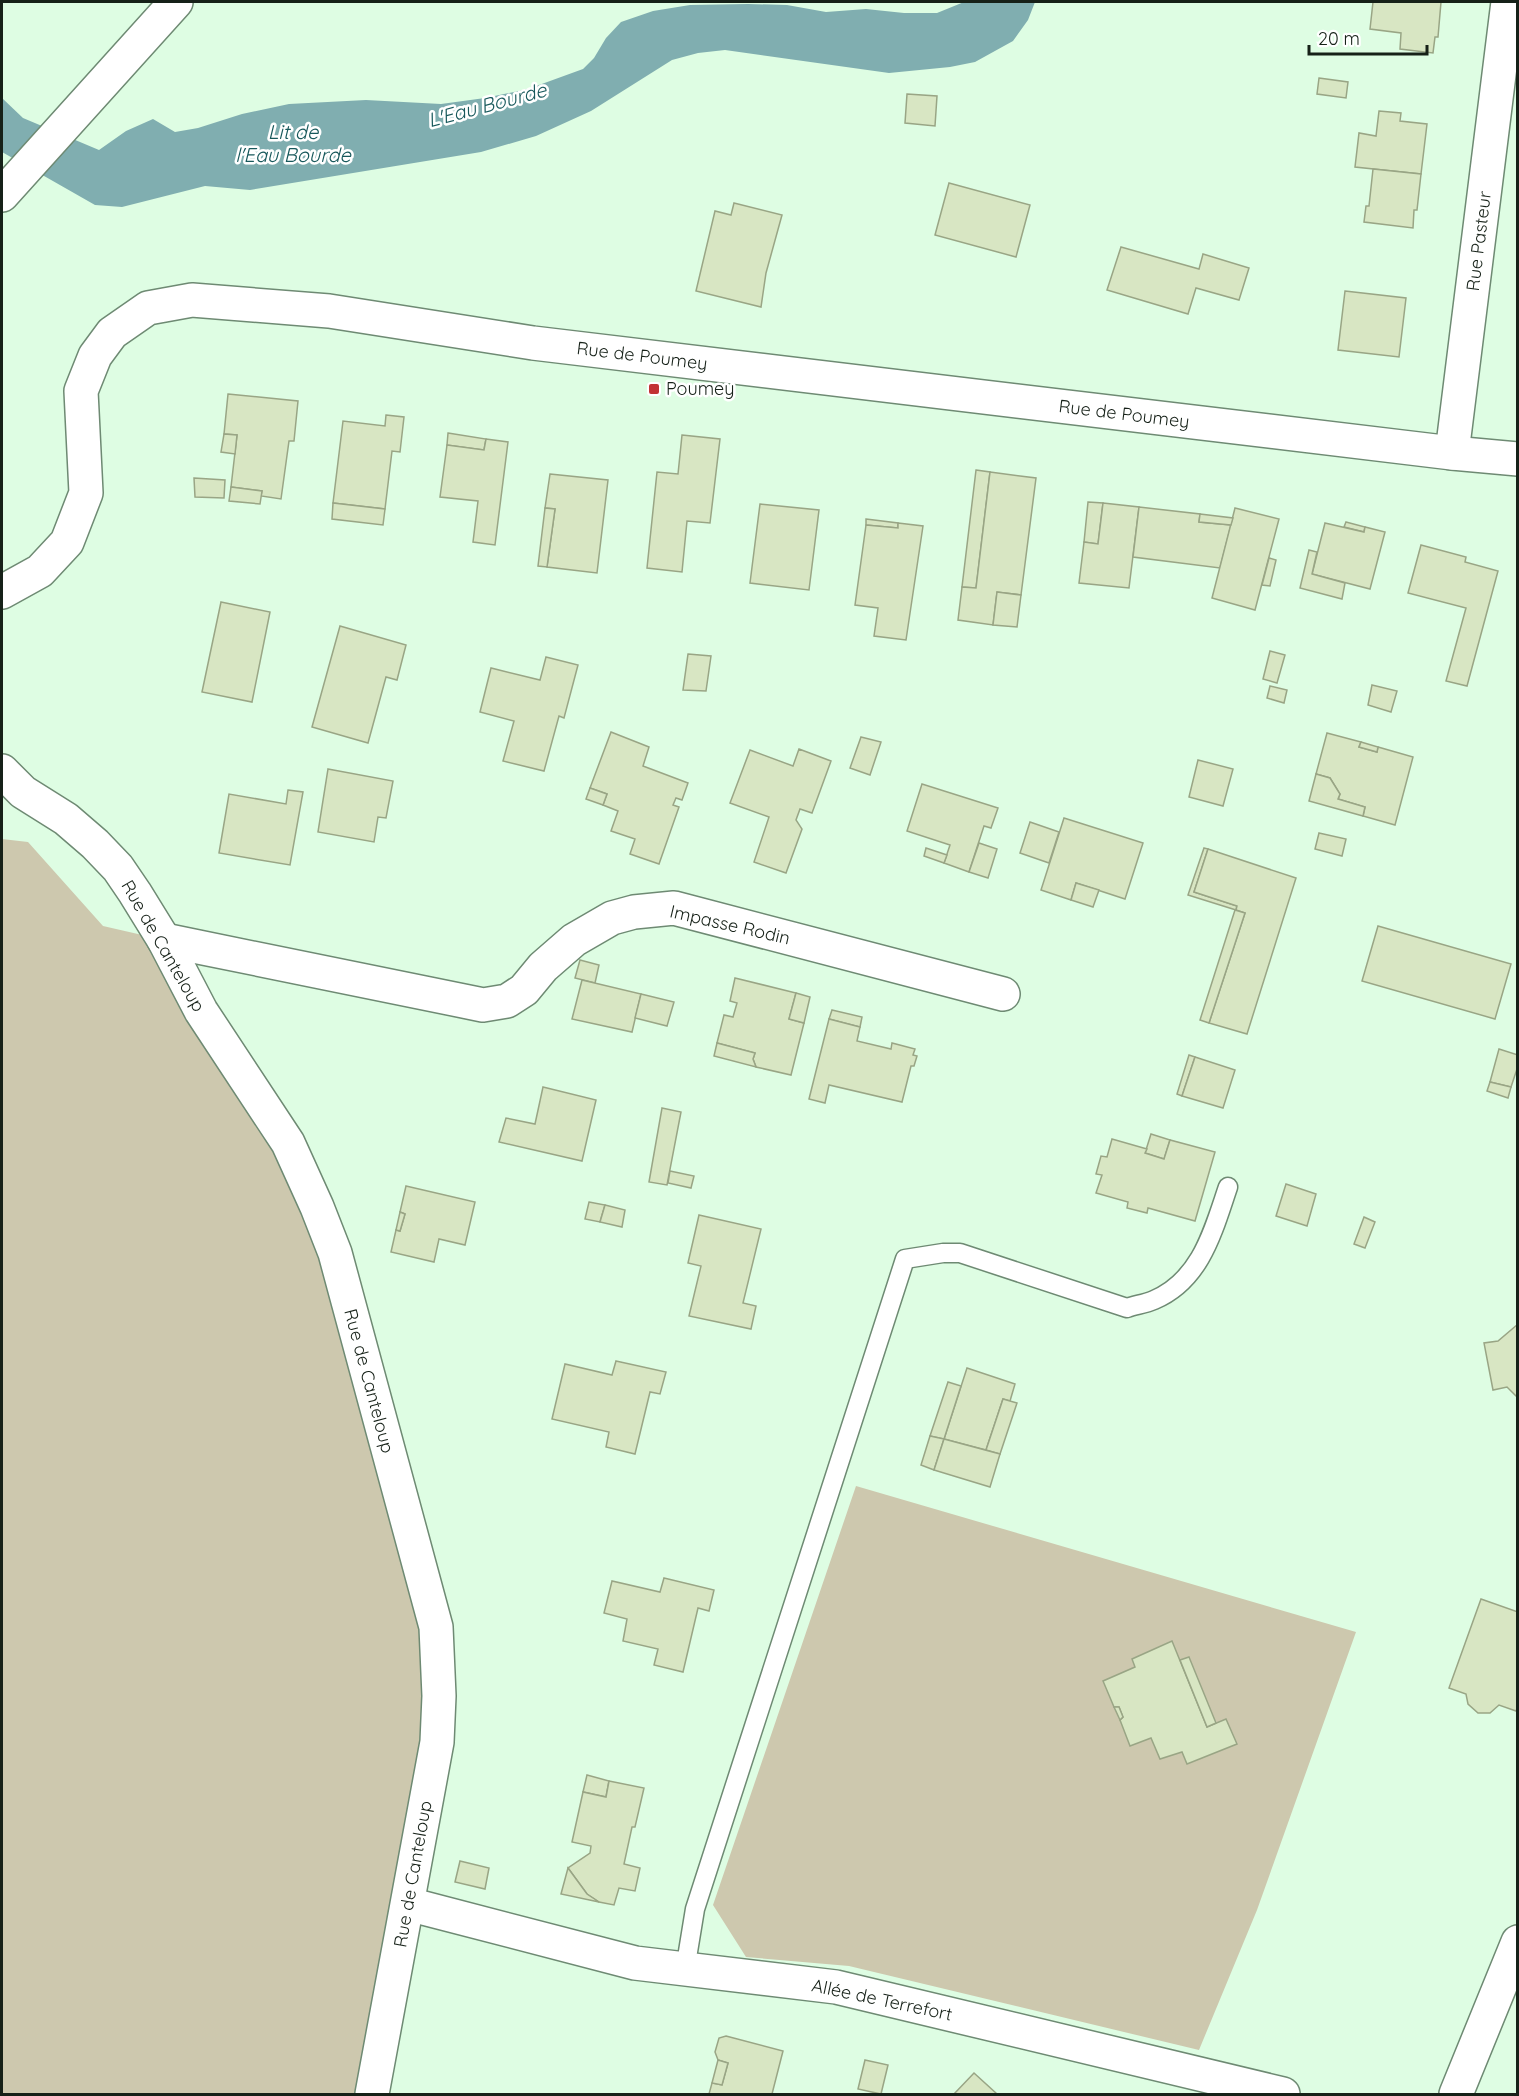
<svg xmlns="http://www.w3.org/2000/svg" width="1519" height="2096" font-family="Quicksand,sans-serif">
<rect width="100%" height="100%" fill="#defde3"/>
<!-- green -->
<g fill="#cdc8ae">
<polygon points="2,839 28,842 103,926 164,940 288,1143 439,1696 372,2094 2,2094"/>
<polygon points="856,1486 1356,1632 1257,1910 1199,2050 849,1966 746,1957 713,1905"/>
</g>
<!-- water -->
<polygon fill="#80aeb0" points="964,2 1035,2 1028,20 1013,41 975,62 950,67 889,73 725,50 698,53 672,60 591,111 536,136 481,152 250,190 205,186 122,207 95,205 2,152 2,98 23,118 99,150 126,131 153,119 175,132 198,128 242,114 289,104 366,100 441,104 485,98 528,89 583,69 594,58 606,38 621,22 653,11 690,5 748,4 787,5 826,12 866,9 904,13 937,13"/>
<!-- building -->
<g fill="#d8e6c3" stroke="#99a585" stroke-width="1.5">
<polygon points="1373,2 1441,2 1438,37 1435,37 1433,53 1400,49 1401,33 1370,29"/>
<polygon points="1319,78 1348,82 1346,98 1317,94"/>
<polygon points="907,94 937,96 935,126 905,123"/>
<polygon points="1379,111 1401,113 1400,121 1427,124 1421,174 1355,167 1359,133 1376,136"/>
<polygon points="1373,169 1421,174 1417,210 1414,210 1413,228 1364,222 1366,206 1369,206"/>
<polygon points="949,183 1030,205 1016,257 935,235"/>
<polygon points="734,203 782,215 766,273 761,307 696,291 715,211 731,215"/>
<polygon points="1121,247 1199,269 1203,254 1249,268 1239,300 1196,288 1188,314 1107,290"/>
<polygon points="1345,291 1406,298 1399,357 1338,350"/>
<polygon points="228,394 298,401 294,441 289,441 281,499 261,496 262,491 231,487 237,435 224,434"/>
<polygon points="386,415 404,417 400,452 392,451 385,509 333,503 343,421 385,426"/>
<polygon points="448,433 486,439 484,450 447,445"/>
<polygon points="224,434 237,435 235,454 221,452"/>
<polygon points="682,435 720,439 710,523 687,521 682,572 647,568 657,472 678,474"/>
<polygon points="486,439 508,442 495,545 473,542 478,501 440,497 447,445 484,450"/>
<polygon points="976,470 990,472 976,588 962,587"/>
<polygon points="990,472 1036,478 1021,595 997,592 993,625 958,620 962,587 976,588"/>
<polygon points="550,474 608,480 597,573 547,567 555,509 545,508"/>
<polygon points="194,478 225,480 224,498 195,497"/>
<polygon points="231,487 262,491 260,504 229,501"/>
<polygon points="1088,502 1103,503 1098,544 1084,542"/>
<polygon points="333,503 385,509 383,525 332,519"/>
<polygon points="1103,503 1139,507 1129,588 1079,583 1084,542 1098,544"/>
<polygon points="760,504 819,510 809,590 750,583"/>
<polygon points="1139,507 1200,514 1199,522 1231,525 1220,568 1133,557"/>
<polygon points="545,508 555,509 547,567 538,566"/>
<polygon points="1235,508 1279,519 1255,610 1212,598"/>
<polygon points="1200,514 1233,518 1231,525 1199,522"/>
<polygon points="866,519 898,523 898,528 866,525"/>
<polygon points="1346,522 1365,527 1364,532 1344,527"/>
<polygon points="898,523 923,526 906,640 874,636 878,608 855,605 866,525 898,528"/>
<polygon points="1325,523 1364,532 1365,527 1385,532 1370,589 1312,574"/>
<polygon points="1421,545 1466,557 1465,562 1498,571 1467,686 1446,681 1466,608 1408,593"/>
<polygon points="1309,550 1317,552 1312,574 1345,583 1342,599 1300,588"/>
<polygon points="1269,558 1276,560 1270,586 1262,585"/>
<polygon points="997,592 1021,595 1017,627 993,625"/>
<polygon points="221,602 270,612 252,702 202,692"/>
<polygon points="340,626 406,645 397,680 386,677 368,743 312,727"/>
<polygon points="1270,651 1285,655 1277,683 1263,679"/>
<polygon points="688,654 711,656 706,691 683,690"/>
<polygon points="546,657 578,665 564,718 559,716 544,771 503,761 514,721 480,712 491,668 540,680"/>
<polygon points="1372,685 1397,691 1391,712 1368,705"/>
<polygon points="1270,686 1287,690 1284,703 1267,698"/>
<polygon points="611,732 649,747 643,766 688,783 682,800 676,798 673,805 679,807 659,864 630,854 635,839 611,831 618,811 603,805 607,794 590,788"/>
<polygon points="1327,733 1361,742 1359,747 1377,752 1378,747 1413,757 1395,825 1363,816 1365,807 1338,799 1340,794 1330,778 1316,774"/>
<polygon points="861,737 881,742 870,775 850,768"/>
<polygon points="1361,742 1378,747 1377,752 1359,747"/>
<polygon points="799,749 831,761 812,813 800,809 796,820 802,829 786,873 754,862 769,817 730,803 750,750 793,766"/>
<polygon points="1198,760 1233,769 1223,806 1189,797"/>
<polygon points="328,769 393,781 386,818 378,817 374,842 318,832"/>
<polygon points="1316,774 1330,778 1340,794 1338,799 1365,807 1363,816 1309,801"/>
<polygon points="922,784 998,808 991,828 984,826 969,872 944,863 950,845 907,831"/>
<polygon points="590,788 607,794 603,805 586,799"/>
<polygon points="288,790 303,792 290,865 219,853 229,794 286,804"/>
<polygon points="1064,818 1143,843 1125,899 1076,883 1071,900 1041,890"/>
<polygon points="1030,822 1059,832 1049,863 1020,853"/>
<polygon points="1319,833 1346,839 1342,856 1315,849"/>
<polygon points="979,843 997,849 988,878 969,872"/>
<polygon points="926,848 947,855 944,863 924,856"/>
<polygon points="1204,848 1208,849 1194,892 1237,906 1236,910 1188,895"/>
<polygon points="1208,849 1296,878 1247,1034 1209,1023 1245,913 1236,910 1237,906 1194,892"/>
<polygon points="1076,883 1099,890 1093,907 1071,900"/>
<polygon points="1235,910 1245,913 1209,1023 1200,1020"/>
<polygon points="1378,926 1511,964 1495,1019 1362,981"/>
<polygon points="580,960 599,965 595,983 575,978"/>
<polygon points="735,978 796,993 789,1019 804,1023 791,1075 756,1067 753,1059 755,1053 717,1043 724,1015 733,1017 737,1003 730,1001"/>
<polygon points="582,980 641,994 632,1032 572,1019"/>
<polygon points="796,993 810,997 804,1023 789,1019"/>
<polygon points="641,994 674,1002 667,1026 635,1018"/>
<polygon points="832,1010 862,1017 860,1027 829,1019"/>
<polygon points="829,1019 860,1027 857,1041 891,1049 892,1043 915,1049 913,1055 917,1056 914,1066 911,1066 902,1102 829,1085 825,1103 809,1099"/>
<polygon points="717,1043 755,1053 753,1059 756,1067 714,1056"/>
<polygon points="1499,1049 1518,1055 1518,1066 1511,1087 1490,1082"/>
<polygon points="1189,1055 1195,1057 1182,1096 1177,1094"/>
<polygon points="1195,1057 1235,1070 1223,1108 1182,1096"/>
<polygon points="1490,1082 1511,1087 1508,1098 1487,1091"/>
<polygon points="543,1087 596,1100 582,1161 499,1142 506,1118 535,1124"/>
<polygon points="662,1108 681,1112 667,1185 649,1182"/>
<polygon points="1151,1134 1170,1140 1164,1159 1145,1153"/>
<polygon points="1112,1139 1147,1149 1145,1153 1164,1159 1170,1140 1215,1152 1195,1221 1148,1208 1147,1213 1127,1208 1128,1202 1096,1193 1102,1175 1096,1174 1101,1156 1107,1157"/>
<polygon points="670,1171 694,1176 691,1188 668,1183"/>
<polygon points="1286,1184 1316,1194 1307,1226 1276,1216"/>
<polygon points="406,1186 475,1202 465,1245 439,1239 434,1262 391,1252 396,1230 400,1231 405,1214 400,1212"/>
<polygon points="589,1202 605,1205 600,1222 585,1219"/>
<polygon points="605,1205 625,1210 622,1227 600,1222"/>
<polygon points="400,1212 405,1214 400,1231 396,1230"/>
<polygon points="699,1215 761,1229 743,1303 756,1306 751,1329 689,1316 701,1266 688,1263"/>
<polygon points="1364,1217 1375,1222 1365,1248 1354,1244"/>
<polygon points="1518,1324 1518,1398 1507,1387 1493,1390 1484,1343 1498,1341"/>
<polygon points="616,1361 666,1372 660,1394 650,1392 635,1454 606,1447 609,1432 552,1419 565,1364 612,1375"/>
<polygon points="967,1368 1015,1384 1010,1401 1003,1399 986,1450 944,1439"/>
<polygon points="948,1382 961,1386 944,1439 930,1436"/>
<polygon points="1003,1399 1017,1403 1000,1454 986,1450"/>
<polygon points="930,1436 944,1439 934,1470 921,1465"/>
<polygon points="944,1439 1000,1454 990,1487 934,1470"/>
<polygon points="664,1578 714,1590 709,1611 698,1608 683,1672 654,1665 658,1649 623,1641 627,1619 604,1613 612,1581 660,1592"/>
<polygon points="1481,1599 1518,1612 1518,1706 1516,1711 1499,1705 1490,1713 1478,1713 1468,1704 1466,1694 1449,1688"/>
<polygon points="1172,1641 1207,1727 1226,1719 1237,1744 1187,1764 1182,1752 1160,1759 1151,1738 1130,1746 1120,1720 1123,1717 1119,1707 1114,1707 1103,1681 1135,1667 1132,1659"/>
<polygon points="1189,1657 1216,1723 1207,1727 1180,1660"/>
<polygon points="1114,1707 1119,1707 1123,1717 1120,1720"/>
<polygon points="587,1775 609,1781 606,1797 583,1792"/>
<polygon points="609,1781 644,1788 635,1827 632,1827 624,1864 640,1868 635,1891 619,1888 614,1905 599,1902 587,1894 568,1868 590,1853 591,1846 572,1842 583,1792 606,1797"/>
<polygon points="460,1861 489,1868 485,1889 455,1882"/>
<polygon points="568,1868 587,1894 599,1902 561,1894"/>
<polygon points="726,2036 783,2051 772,2094 709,2094 712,2083 722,2085 728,2063 718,2060 715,2052 719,2038"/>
<polygon points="718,2060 728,2063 722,2085 712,2083"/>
<polygon points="865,2060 888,2065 881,2094 858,2089"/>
<polygon points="974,2073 997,2094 954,2094"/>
</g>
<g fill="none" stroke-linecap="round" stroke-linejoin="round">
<!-- lane casing -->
<g stroke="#6e8a73" stroke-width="21">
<path id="lane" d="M685,1970L695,1909L905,1259L943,1253H960L1127,1308C1135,1305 1145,1304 1154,1300C1201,1280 1213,1231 1228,1187"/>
</g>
<!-- street casing -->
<g stroke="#6e8a73" stroke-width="36">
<g id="street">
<polyline points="1452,453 1508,2"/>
<polyline points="164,940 483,1005 507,1001 524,990 543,967 574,940 612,918 634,912 674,908 1003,994"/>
<polyline points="408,1904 635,1963 836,1987 1283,2094"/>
<polyline points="1456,2094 1518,1942"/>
</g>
</g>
<!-- secondary casing -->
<g stroke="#6e8a73" stroke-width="36">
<g id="secondary">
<polyline points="2,592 40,571 67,542 86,493 81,391 95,356 112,333 148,308 192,300 329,311 533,343 1452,453 1518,459"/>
<polyline points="2,771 23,792 66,819 95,844 118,868 135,893 164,940 201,1011 288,1143 317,1207 335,1253 436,1627 439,1696 437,1742 372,2094"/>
</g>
</g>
<!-- primary casing -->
<g stroke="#6e8a73" stroke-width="36">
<polyline id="primary" points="2,195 176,2"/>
</g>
<!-- lane -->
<use href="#lane" stroke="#fff" stroke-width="18"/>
<!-- street -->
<use href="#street" stroke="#fff" stroke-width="33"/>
<!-- secondary -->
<use href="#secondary" stroke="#fff" stroke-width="33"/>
<!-- primary -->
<use href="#primary" stroke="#fff" stroke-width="33"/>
</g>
<!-- markers -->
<rect fill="#c23334" stroke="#fff" stroke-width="2" x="648" y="383" width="12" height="12" rx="3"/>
<g text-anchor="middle" stroke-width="5" stroke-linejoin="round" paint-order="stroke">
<!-- street labels -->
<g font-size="18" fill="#162118" stroke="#fff">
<text transform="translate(1479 241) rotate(-83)" y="6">Rue Pasteur</text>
<text transform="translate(642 356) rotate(7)" y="6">Rue de Poumey</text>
<text transform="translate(1124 414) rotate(7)" y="6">Rue de Poumey</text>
<text transform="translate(730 925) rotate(13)" y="6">Impasse Rodin</text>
<text transform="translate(163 946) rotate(60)" y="6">Rue de Canteloup</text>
<text transform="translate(369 1381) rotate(75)" y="6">Rue de Canteloup</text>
<text transform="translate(413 1874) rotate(-80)" y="6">Rue de Canteloup</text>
<text transform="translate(882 2000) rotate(12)" y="6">Allée de Terrefort</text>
</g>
<!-- poi labels -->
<g font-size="18" fill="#162118" stroke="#fff" text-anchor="start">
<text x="666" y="395">Poumey</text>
</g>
<!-- water labels -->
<g font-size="20" font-style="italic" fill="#17585b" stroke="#fff">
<text transform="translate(487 105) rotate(-15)" y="7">L'Eau Bourde</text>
<text x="293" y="139">Lit de<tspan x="293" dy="23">l'Eau Bourde</tspan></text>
</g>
</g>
<!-- border -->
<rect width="1519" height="2096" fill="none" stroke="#162118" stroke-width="6"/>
<!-- scale -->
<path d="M1309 45v9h118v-9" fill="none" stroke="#162118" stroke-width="3"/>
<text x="1318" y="45" font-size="18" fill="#162118" stroke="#ffffff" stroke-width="4.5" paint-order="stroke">20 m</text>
</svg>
